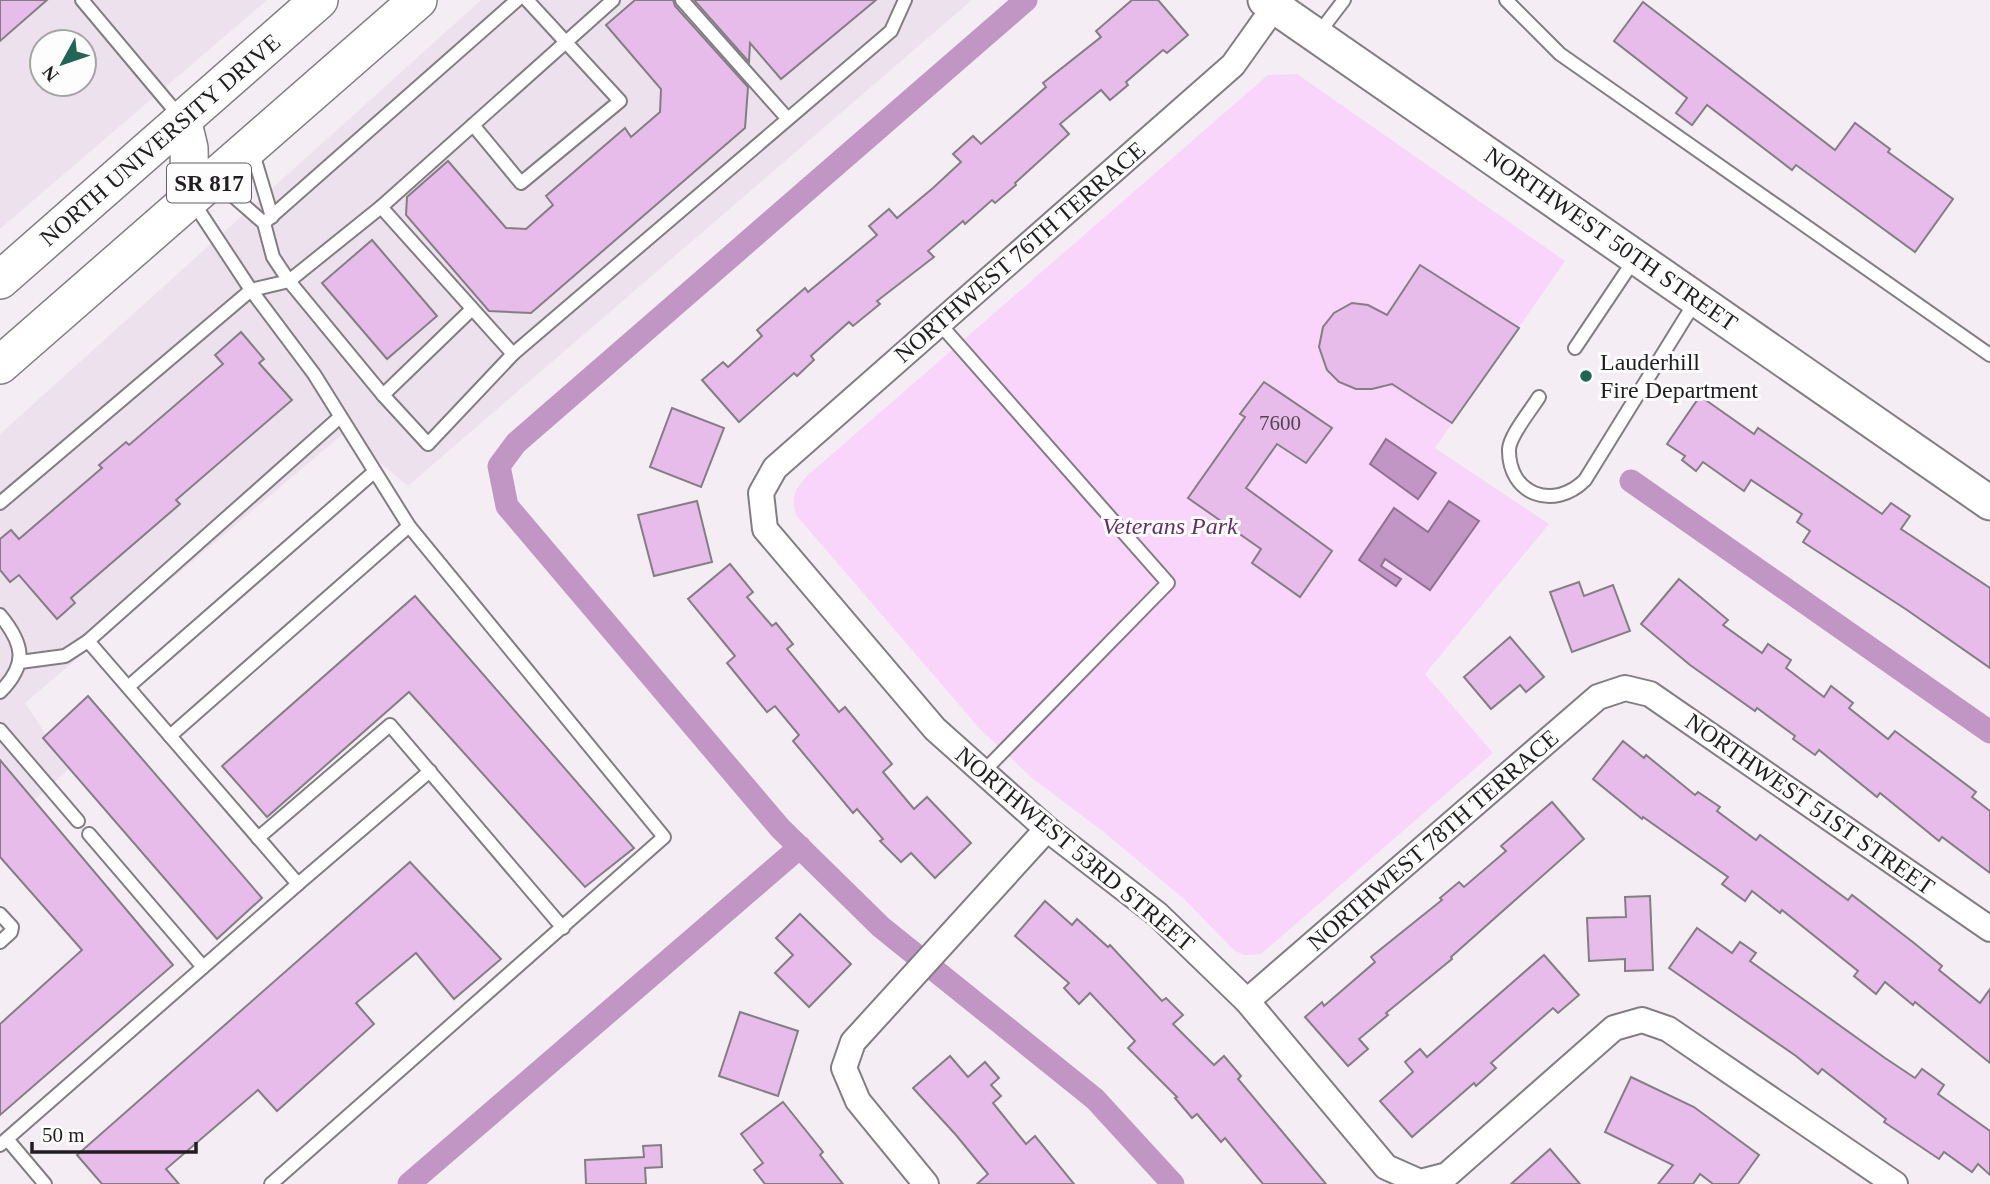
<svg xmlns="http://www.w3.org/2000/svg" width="1990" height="1184" font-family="'Times New Roman',serif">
<rect width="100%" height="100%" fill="#f4eef4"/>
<!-- built -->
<g fill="#ede1ee" fill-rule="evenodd">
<path d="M0,0H267L0,229ZM42,42H84V84H42Z"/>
<polygon points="481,0 972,0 408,486 344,433 25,703 69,769 0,831 0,434"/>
</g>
<!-- green -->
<path fill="#f9d4fb" d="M1297,74L1565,261L1435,448L1549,524L1425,674L1493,753L1261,954L1245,955L1235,951L1184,899L1105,833L1032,778L980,729L796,515C791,497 794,490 807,476L1268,75Z"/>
<!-- water -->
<g fill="#c195c4" stroke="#917193" stroke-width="2">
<polygon points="1386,439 1436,473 1418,499 1370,464"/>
<polygon points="1449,501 1479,521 1430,590 1385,559 1381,566 1401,579 1396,586 1359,560 1394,508 1428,532"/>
</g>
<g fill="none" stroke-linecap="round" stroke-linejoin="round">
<!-- canal -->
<g stroke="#c195c4" stroke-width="23">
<polyline points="1026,0 516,443 499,466 507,506 780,828 881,927 1095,1099 1173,1184"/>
<polyline points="1631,481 1990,732"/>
<polyline points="409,1184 800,847"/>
</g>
</g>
<!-- building -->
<g fill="#e7bbea" stroke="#847e84" stroke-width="2">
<polygon points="0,0 47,0 0,41"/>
<polygon points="635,0 673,0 675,6 748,87 745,128 531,313 489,311 406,215 407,197 448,161 506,228 526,229 553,205 546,196 625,128 631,137 660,112 661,89 606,25"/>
<polygon points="694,0 876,0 781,79 750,43 749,62"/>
<polygon points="1132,0 1158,0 1188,35 1167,53 1163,50 1126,82 1128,85 1110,100 1101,90 1060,124 1069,134 1015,183 1016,185 995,203 992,200 965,224 963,221 928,251 934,257 877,301 880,304 853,326 849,322 811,356 814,360 797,376 794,373 739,422 702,380 723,362 728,367 762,336 757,330 805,288 808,292 877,235 869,226 889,209 897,218 933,188 961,162 953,154 973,136 981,144 1046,87 1043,83 1101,37 1096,31"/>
<polygon points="1643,2 1835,150 1855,123 1890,149 1888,152 1953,199 1915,252 1796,165 1792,170 1707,105 1692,125 1676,113 1687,98 1614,41"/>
<polygon points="372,240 437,316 387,359 322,283"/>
<polygon points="1420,265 1519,328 1452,423 1392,384 1372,389 1356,389 1339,382 1327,370 1319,347 1323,327 1334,313 1352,303 1368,305 1387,315"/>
<polygon points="241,332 264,359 259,363 292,400 176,500 180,504 71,598 75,603 57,619 19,575 10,582 0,570 0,539 11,530 19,539 102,468 99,465 126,442 129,445 223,364 215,355"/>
<polygon points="1264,382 1332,428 1306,463 1277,444 1246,488 1332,551 1300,597 1252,563 1261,549 1188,498 1245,417 1240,414"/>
<polygon points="1700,396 1754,434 1758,428 1882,514 1891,503 1910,516 1901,529 1990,588 1990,668 1907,610 1803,542 1810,531 1797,522 1802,514 1751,480 1744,491 1703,462 1696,471 1682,460 1685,456 1667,444"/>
<polygon points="672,408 724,428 701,487 650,467"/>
<polygon points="697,501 712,562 654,576 638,515"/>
<polygon points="730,564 753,592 747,597 772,626 776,623 793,644 787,649 839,712 845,707 892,764 883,772 914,809 927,797 971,843 935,878 911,853 901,862 880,841 883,839 857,809 853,813 793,741 799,735 775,706 767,712 727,663 735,656 688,599"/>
<polygon points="1679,579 1728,620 1723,625 1762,653 1768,644 1791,660 1786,668 1824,697 1831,686 1853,703 1849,708 1888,739 1895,731 1976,792 1972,797 1990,811 1990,873 1942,837 1939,841 1880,793 1877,797 1819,750 1815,755 1793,739 1795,736 1757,708 1755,711 1690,665 1641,624"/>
<polygon points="1579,582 1584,596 1613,585 1630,631 1572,652 1550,592"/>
<polygon points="415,596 634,848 585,887 409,692 267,817 222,766"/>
<polygon points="1510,637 1544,677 1526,692 1520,685 1491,709 1464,677"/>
<polygon points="88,696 262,898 217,939 43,738"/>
<polygon points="1623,741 1644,758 1646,755 1695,795 1698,792 1720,807 1717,811 1756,840 1760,835 1848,900 1852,895 1914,943 1942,966 1939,970 1980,1003 1990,989 1990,1063 1915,1002 1913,1005 1885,982 1876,994 1854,976 1858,971 1782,910 1780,913 1752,891 1745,901 1722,884 1728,877 1643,817 1642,819 1593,779"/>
<polygon points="0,760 173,965 0,1115 0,1024 82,950 0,857"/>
<polygon points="1552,802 1584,839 1451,957 1452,959 1386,1013 1388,1015 1359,1039 1368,1049 1348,1066 1305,1017 1322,1002 1324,1006 1375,962 1371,957 1442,900 1440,898 1459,882 1464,887 1506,851 1501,846"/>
<polygon points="410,862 501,959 454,999 416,953 356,1003 374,1024 277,1111 258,1090 166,1169 179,1184 102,1184 77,1155"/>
<polygon points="1650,896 1653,970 1625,971 1625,959 1589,961 1587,918 1626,917 1625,897"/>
<polygon points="1045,901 1072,925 1077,919 1108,947 1110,945 1162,1001 1166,998 1183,1015 1173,1024 1214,1065 1224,1056 1241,1076 1238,1079 1326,1184 1263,1184 1225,1138 1221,1142 1197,1114 1192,1118 1175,1098 1177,1097 1128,1048 1135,1041 1090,993 1079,1004 1064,988 1069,983 1015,936"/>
<polygon points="800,914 851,964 809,1007 775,973 793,955 776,938"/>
<polygon points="1697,928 1732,953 1740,942 1756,953 1750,961 1885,1058 1915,1078 1922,1069 1944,1085 1938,1094 1990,1131 1990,1175 1978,1164 1972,1172 1944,1152 1939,1159 1884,1122 1886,1119 1822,1069 1818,1074 1796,1056 1669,968"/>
<polygon points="1544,955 1579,995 1558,1013 1553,1008 1491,1063 1496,1068 1476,1086 1474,1083 1412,1137 1380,1101 1413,1072 1405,1062 1420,1049 1427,1057"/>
<polygon points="740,1012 798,1031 778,1096 719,1076"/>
<polygon points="950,1056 968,1077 985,1062 999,1078 991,1085 1001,1096 993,1103 1026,1144 1035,1136 1074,1184 977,1184 988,1174 956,1135 913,1088"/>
<polygon points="1631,1077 1694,1107 1759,1155 1738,1184 1713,1184 1700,1174 1693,1184 1658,1184 1673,1165 1605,1132"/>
<polygon points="783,1102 823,1152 820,1155 843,1184 765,1184 754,1170 763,1163 741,1134"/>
<polygon points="661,1145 662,1167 645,1168 646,1184 586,1184 585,1160 644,1157 643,1146"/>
<polygon points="1550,1149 1580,1184 1511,1184"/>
</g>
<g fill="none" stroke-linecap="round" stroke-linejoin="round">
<!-- lane casing -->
<g stroke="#837d83" stroke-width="16">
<g id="lane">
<polyline points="82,0 181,118"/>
<polyline points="517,0 264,223 273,257 289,281 383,395 428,444 513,354 891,31 905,0"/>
<polyline points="682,0 787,118"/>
<polyline points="1506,0 1560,54 1990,355"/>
<polyline points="1318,34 1344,0"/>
<polyline points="473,125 521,183 620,101 527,0"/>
<polyline points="252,150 272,217"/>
<polyline points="216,181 264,223"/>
<polyline points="193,202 251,290 314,374 409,526 664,837 271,1184"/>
<polyline points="381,207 513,354"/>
<polyline points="939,323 1168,583 982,773"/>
<polyline points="1575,348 1634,260"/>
<polyline points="383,395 472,309"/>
<path d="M1539,397C1531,410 1510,435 1509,449C1508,495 1554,511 1585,480L1695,302"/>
<polyline points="0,503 251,290 289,281 381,207 613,0"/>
<path d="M0,615C24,644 28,664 0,692"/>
<polyline points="88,641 340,417"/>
<polyline points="128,687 374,472"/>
<polyline points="0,730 78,821"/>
<polyline points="170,736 409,526"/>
<polyline points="89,834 203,967"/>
<polyline points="258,838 390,725 563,928"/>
<polyline points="298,884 430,771"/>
<polyline points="0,914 12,927 11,932 0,942"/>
<polyline points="7,1139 45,1184"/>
<polyline points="0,1145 298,884 88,641 65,656 20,662"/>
</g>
</g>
<!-- street casing -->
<g stroke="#837d83" stroke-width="28">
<g id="street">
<polyline points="1275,6 1233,65 775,468 761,493 765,529 935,729 1047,829 1157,914 1247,1001 1386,1167 1420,1182 1447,1175 1614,1028 1642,1020 1668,1029 1895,1184"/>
<polyline points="1247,1001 1598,697 1625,688 1650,694 1990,929"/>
<polyline points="926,1184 858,1101 844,1068 853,1042 1047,829"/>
</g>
</g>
<!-- secondary casing -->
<g stroke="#837d83" stroke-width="37">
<polyline id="secondary" points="1265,0 1990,503"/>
</g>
<!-- primary casing -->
<g stroke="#837d83" stroke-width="40">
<g id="primary">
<polyline points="182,119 189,148 190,199"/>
<polyline points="0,280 319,0"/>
<polyline points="0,365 418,0"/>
</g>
</g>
<!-- lane -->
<use href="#lane" stroke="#fff" stroke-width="12"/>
<!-- street -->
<use href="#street" stroke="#fff" stroke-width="24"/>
<!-- secondary -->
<use href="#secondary" stroke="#fff" stroke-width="33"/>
<!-- primary -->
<use href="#primary" stroke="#fff" stroke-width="37"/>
</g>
<!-- markers -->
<circle fill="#226555" stroke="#fefdfe" stroke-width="2.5" cx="1586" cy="376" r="7"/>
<g text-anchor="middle" stroke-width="6" stroke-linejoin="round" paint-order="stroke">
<!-- number labels -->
<g font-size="21" fill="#524552">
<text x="1280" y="430">7600</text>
</g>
<!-- shield labels -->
<rect fill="#fefdfe" stroke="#636163" stroke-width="2" x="167" y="163.5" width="84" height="39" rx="5"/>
<g font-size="23" font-weight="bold" fill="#201e20">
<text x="209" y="191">SR 817</text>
</g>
<!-- street labels -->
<g font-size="24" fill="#201e20" stroke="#fefdfe">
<text transform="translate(160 140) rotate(-41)" y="8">NORTH UNIVERSITY DRIVE</text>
<text transform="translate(1611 239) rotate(35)" y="8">NORTHWEST 50TH STREET</text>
<text transform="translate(1020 252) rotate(-41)" y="8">NORTHWEST 76TH TERRACE</text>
<text transform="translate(1810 804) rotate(35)" y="8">NORTHWEST 51ST STREET</text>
<text transform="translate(1433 840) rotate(-41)" y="8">NORTHWEST 78TH TERRACE</text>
<text transform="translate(1075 849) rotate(40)" y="8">NORTHWEST 53RD STREET</text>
</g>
<!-- poi labels -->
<g font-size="24" fill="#201e20" stroke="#fefdfe" text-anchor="start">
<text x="1600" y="370">Lauderhill<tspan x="1600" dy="28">Fire Department</tspan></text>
</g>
<!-- park labels -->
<g font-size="24" font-style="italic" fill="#642f68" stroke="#fefdfe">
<text x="1170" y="534">Veterans Park</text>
</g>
</g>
<!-- north arrow -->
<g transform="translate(63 63) rotate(230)"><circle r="33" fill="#fefdfe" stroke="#a5a4a5" stroke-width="2"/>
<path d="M0-5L12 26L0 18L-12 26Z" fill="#226555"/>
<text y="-10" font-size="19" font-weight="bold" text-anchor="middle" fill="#201e20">N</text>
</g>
<!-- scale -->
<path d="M32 1142v10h164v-10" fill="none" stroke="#201e20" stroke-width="3.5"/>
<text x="42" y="1142" font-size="21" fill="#201e20" stroke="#fefdfe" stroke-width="5" paint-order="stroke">50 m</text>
</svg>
